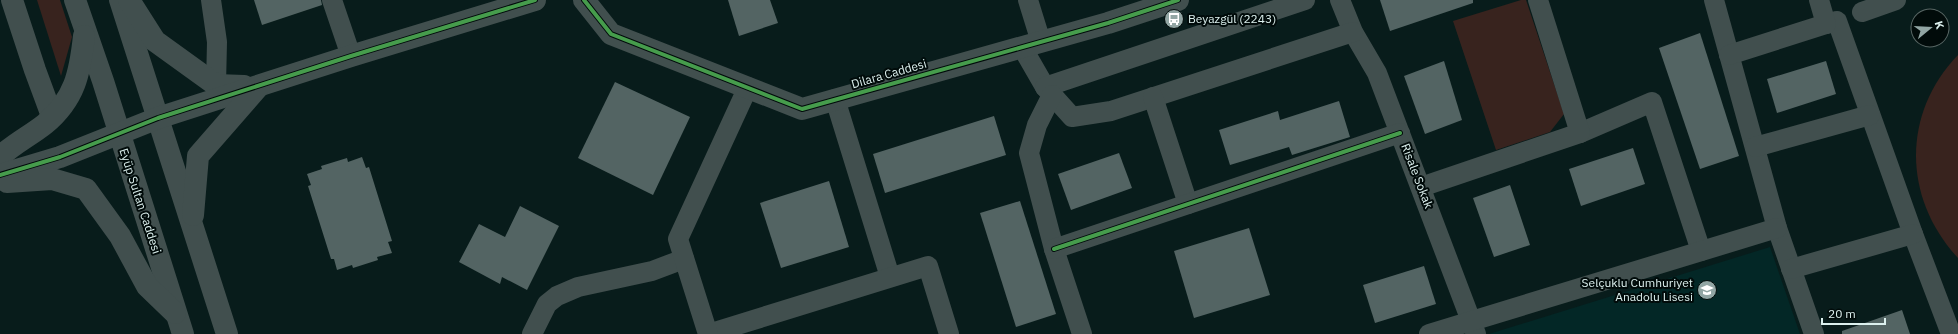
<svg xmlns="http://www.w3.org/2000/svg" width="1958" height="334" font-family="'IBM Plex Sans',sans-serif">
<rect width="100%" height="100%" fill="#081c1b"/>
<!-- built -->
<polygon fill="#032726" points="1770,247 1800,334 1489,334"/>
<!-- green -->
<g fill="#38231e">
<polygon points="37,0 60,0 72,37 61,76"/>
<polygon points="1521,0 1526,0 1564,114 1550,132 1496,150 1453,21"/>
<path d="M1958,55V258C1903,199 1901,114 1958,55Z"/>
</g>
<!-- building -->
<g fill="#536463">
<polygon points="254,0 321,0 322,5 262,25"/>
<polygon points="728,0 770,0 778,23 739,36"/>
<polygon points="1380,0 1473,0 1473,3 1390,31"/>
<polygon points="1700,33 1739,156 1700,169 1659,48"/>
<polygon points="1444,61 1462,120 1425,134 1404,76"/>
<polygon points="1826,61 1836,94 1777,113 1767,79"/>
<polygon points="615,82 690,117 653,195 578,158"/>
<polygon points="1339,101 1350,137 1292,155 1289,147 1230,165 1219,130 1278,111 1280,120"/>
<polygon points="994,116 1006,155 885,193 873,154"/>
<polygon points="1633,148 1645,184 1581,206 1569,169"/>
<polygon points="1119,153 1132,188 1071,210 1058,174"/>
<polygon points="362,157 366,168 369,167 392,241 388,242 392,253 377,257 378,260 353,268 352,265 337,270 334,259 331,259 308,186 311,185 307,174 322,169 321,166 347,158 348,162"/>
<polygon points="829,181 849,247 781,268 760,203"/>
<polygon points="1510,185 1530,245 1494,257 1473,198"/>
<polygon points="1020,201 1056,314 1016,327 980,213"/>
<polygon points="520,206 559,226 527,290 502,277 500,284 459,262 479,224 505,237"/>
<polygon points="1249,228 1270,295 1194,318 1174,251"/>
<polygon points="1424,266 1436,304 1375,323 1363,285"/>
<polygon points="1902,310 1910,334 1842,334 1842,331"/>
</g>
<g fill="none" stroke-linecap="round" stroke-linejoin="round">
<!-- street -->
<g stroke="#414f4e" stroke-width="20">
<polyline points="211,0 217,42 216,85"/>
<polyline points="332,0 351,56"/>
<polyline points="1028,0 1041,42"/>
<polyline points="1340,0 1353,32 1377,73 1476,334"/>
<polyline points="1714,0 1777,228 1814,334"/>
<polyline points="1862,12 1896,0"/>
<polyline points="1826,24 1837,21 1913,234 1951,334"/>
<polyline points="1022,47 1045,87 1072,117 1111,111 1353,32"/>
<polyline points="1729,55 1826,24 1819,0"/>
<polyline points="1045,87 1305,0"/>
<polyline points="1052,95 1037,125 1029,153 1054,249 1082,334"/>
<polyline points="1153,97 1188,204"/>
<polyline points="835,99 890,277"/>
<polyline points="1580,133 1652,102 1701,251"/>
<polyline points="1755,147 1870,115"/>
<polyline points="1421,187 1580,133 1538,0"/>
<polyline points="1054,249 1400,133"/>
<polyline points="1791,269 1913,234"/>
<polyline points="532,334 547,304 557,296 578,287 652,271 684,259"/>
<polyline points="708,334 928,266 949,334"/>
<polyline points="708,334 678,239 748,87"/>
<polyline points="1429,334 1777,228"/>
</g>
<!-- secondary -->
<g stroke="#414f4e" stroke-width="22">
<polyline points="12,0 35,70 52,116"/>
<polyline points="75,0 103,81 183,334"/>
<polyline points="120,0 227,334"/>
<polyline points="129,0 155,41 216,85 244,86"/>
<polyline points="584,0 611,34 802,109 1108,23 1178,0"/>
<path d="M0,157C13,144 30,136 45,124C75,99 80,73 84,36"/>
<polyline points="0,175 60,157 158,118 351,56 535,0"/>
<polyline points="7,182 52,179 86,189 120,236 147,286 175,313"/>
<polyline points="193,215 198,156 259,86"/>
</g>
<!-- cycleway casing -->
<g stroke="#010b0a" stroke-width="6">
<g id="cycleway">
<polyline points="584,0 611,34 802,109 1108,23 1178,0"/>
<polyline points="0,175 60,157 158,118 351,56 535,0"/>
<polyline points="1054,249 1400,133"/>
</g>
</g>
<!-- cycleway -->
<use href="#cycleway" stroke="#469c4c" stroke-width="4"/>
</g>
<!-- icons -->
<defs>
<g id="bus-disc" transform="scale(1)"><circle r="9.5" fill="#92a6a4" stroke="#010b0a"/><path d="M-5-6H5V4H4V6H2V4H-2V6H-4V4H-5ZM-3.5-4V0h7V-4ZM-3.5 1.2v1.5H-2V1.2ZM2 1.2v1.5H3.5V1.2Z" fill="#fff"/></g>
<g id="school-disc" transform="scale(1)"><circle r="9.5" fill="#92a6a4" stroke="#010b0a"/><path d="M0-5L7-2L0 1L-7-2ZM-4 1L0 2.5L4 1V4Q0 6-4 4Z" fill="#fff"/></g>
</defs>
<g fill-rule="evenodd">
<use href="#bus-disc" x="1174" y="19"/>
<use href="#school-disc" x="1707" y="290"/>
</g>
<g text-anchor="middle" stroke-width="4" stroke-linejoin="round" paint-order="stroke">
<!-- poi labels -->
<g font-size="12" fill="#dcf0ee" stroke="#010b0a" text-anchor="start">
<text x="1188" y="23">Beyazgül (2243)</text>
<text x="1693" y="287" text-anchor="end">Selçuklu Cumhuriyet<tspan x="1693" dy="14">Anadolu Lisesi</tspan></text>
</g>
<!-- street labels -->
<g font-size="12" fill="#dcf0ee" stroke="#010b0a">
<text transform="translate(889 74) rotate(-16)" y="4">Dilara Caddesi</text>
<text transform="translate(1417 176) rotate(69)" y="4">Risale Sokak</text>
<text transform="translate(140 201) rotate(72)" y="4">Eyüp Sultan Caddesi</text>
</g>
</g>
<!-- north arrow -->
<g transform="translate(1930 28) rotate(72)"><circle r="19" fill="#010b0a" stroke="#596765"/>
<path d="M0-3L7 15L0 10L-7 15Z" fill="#92a6a4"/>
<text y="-6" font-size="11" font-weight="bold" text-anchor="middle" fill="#dcf0ee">K</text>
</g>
<!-- scale -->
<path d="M1822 318v6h63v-6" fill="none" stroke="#dcf0ee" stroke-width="2"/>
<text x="1828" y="318" font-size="12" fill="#dcf0ee" stroke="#010b0a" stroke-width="3" paint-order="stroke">20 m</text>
</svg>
